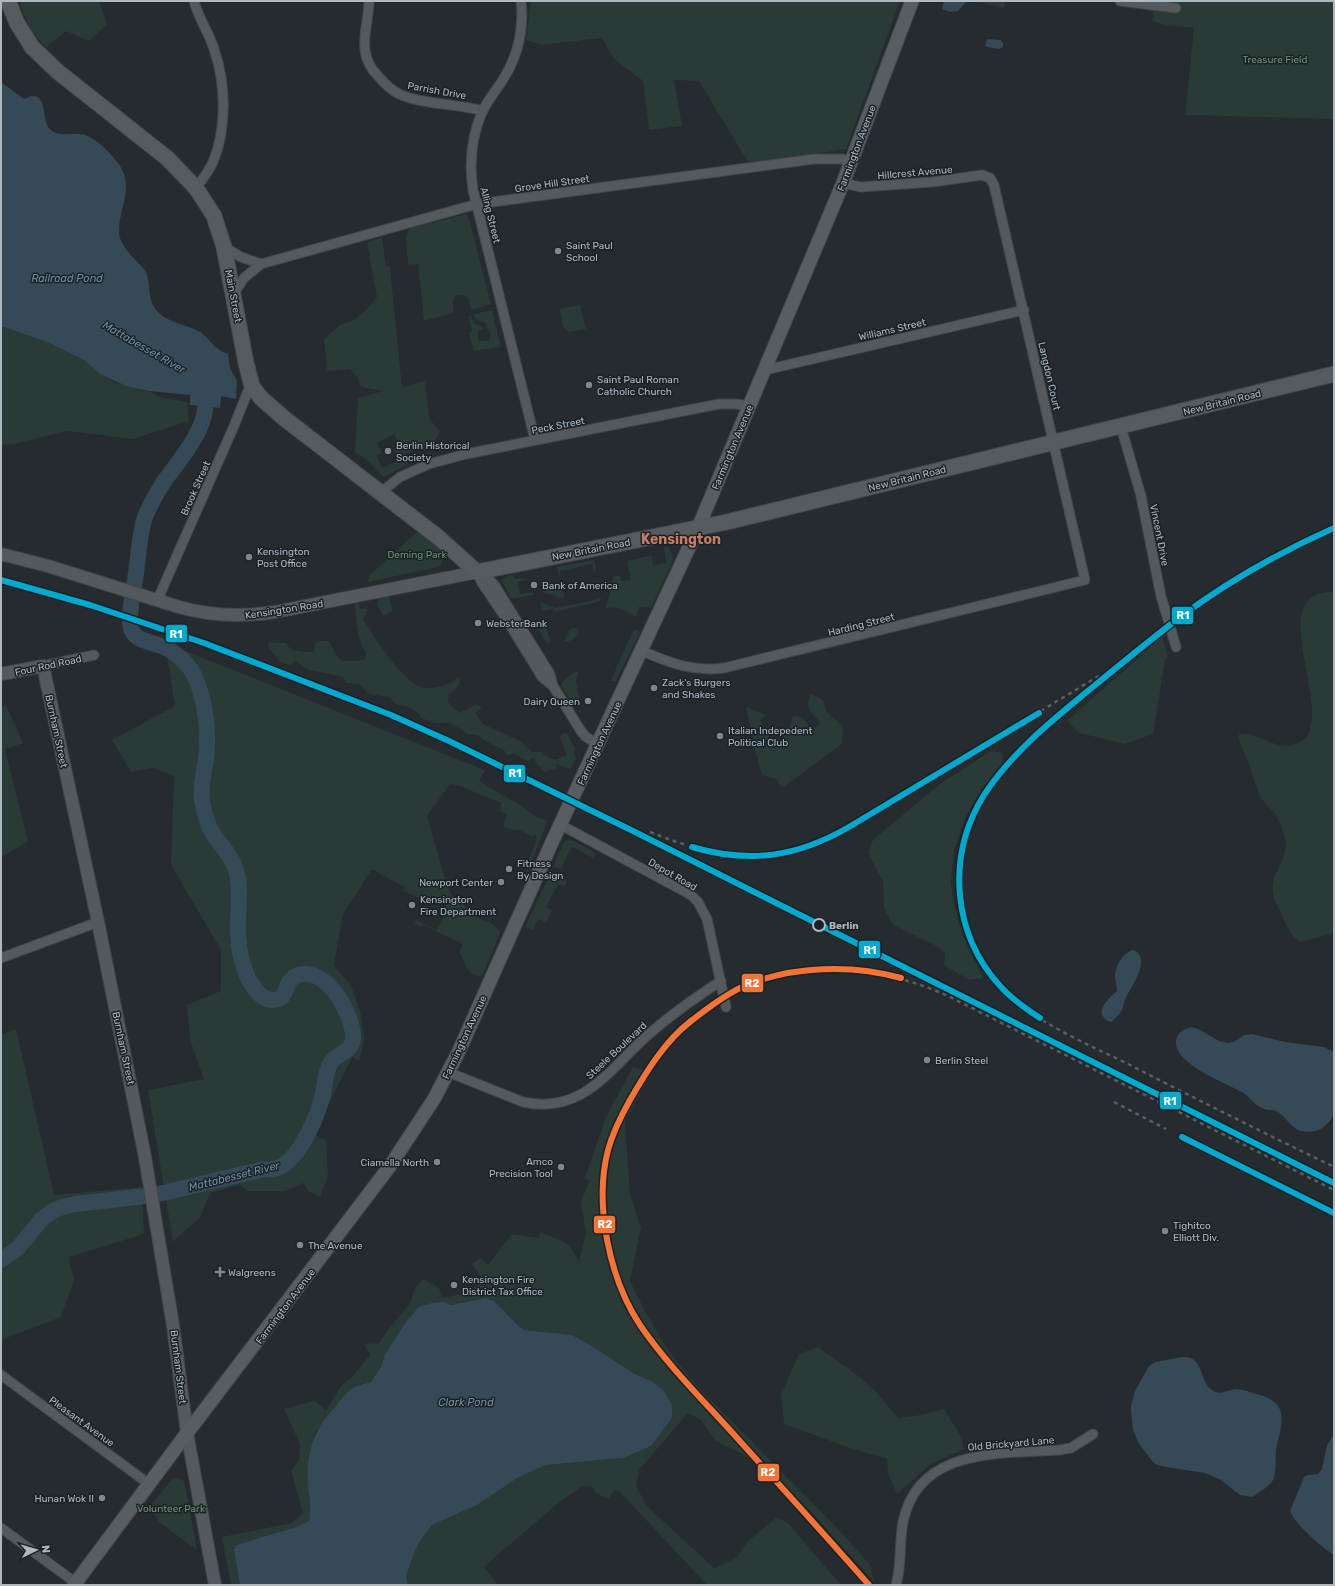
<svg xmlns="http://www.w3.org/2000/svg" width="1335" height="1586" font-family="Rubik,sans-serif">
<rect width="100%" height="100%" fill="#252b2e"/>
<!-- green -->
<g fill="#293a37" fill-rule="evenodd">
<path d="M19,1H99L107,24L89,41L66,31L46,47C33,36 24,17 19,1Z"/>
<polygon points="531,1 900,1 846,149 749,164 699,81 674,80 682,126 649,130 643,81 613,58 602,38 541,45 526,40"/>
<polygon points="975,1 1006,1 1004,8"/>
<polygon points="1155,1 1334,1 1334,119 1185,115 1194,28 1166,25 1152,21"/>
<path d="M467,214L468,220L470,222L491,304L471,310L468,298C453,289 451,301 454,313L424,321L418,264L409,265L408,263C408,254 403,235 411,228Z"/>
<path d="M382,237L386,267H390L402,387L425,381L429,418L440,432L433,444L405,454L408,464L384,477L366,459L355,453L358,398L383,391L361,387L357,377L350,369L327,371L324,339L340,325L354,320L365,311L377,297L367,243ZM394,434L400,446L395,449L400,459L383,468L376,456L382,453L377,443Z"/>
<polygon points="580,305 586,329 569,332 563,327 560,309"/>
<path d="M492,310L501,347L474,351L469,332L472,331L468,316L471,315L474,324L482,326L483,329L479,330L478,334L479,340L483,341H488L491,334L487,328V325L484,322C478,322 476,320 474,314Z"/>
<polygon points="1,326 48,342 84,360 98,372 113,381 126,386 150,391 150,392 160,397 187,402 189,421 133,439 67,431 14,444 1,445"/>
<path d="M417,532C428,538 448,550 441,565L438,567L368,582L369,576Z"/>
<path d="M664,547H669L673,556L672,563L651,608L639,607L636,617C625,611 618,606 606,608L613,577L620,575L621,581L631,580L627,561L652,555L653,565L666,563Z"/>
<polygon points="594,560 596,568 594,573 592,564 560,571 561,577 559,576 557,567"/>
<polygon points="512,575 516,579 527,578 528,580 518,582 520,594 533,592 534,595 511,599 502,581 505,577"/>
<polygon points="551,587 563,590 565,597 557,598 557,596 543,593 543,590"/>
<path d="M1334,592V933L1301,942C1291,937 1288,928 1283,918C1280,910 1274,902 1273,893C1269,874 1290,858 1285,838C1283,830 1279,819 1274,813C1270,807 1263,803 1260,796C1254,784 1251,767 1245,754C1242,747 1238,741 1239,734C1258,731 1274,750 1293,745C1297,744 1300,741 1304,740C1335,708 1261,590 1334,592Z"/>
<polygon points="389,596 393,611 383,616 377,605 379,598"/>
<polygon points="603,598 598,602 554,612 553,609 542,611 540,603 543,601 542,603 556,608"/>
<path d="M358,602L360,609L365,608L367,610L366,614L363,619C374,636 406,689 427,688C439,688 450,683 460,678L459,686L449,694L448,702L459,713L477,704L482,708L475,713L483,724L520,741L532,752H543V754L555,760L567,755L559,736L566,732L575,748L574,755L576,758L570,769L556,764L557,768L545,772L536,763L534,758L528,761L514,754L506,755L505,751C496,745 486,743 478,735L466,734L463,730L449,723H435L421,718C417,709 407,705 397,705L389,697L369,694L359,684L346,683L343,677L310,670L295,661L290,665L280,662L268,647L269,642L285,643L292,650L305,652H314L315,644L318,641H328C335,649 333,653 342,661L364,660L366,653C357,640 356,619 355,603Z"/>
<polygon points="546,625 551,643 547,644 537,627"/>
<path d="M576,628L578,630C577,637 573,642 565,641L564,640L566,639V636L569,635L568,631L570,629Z"/>
<polygon points="634,629 640,632 616,681 612,681 612,678"/>
<polygon points="1162,637 1168,657 1165,660 1153,734 1125,744 1079,733 1067,721"/>
<path d="M165,643L485,770L479,781L520,805L538,818L548,820L526,876L525,875L529,864V859L537,838L535,834L534,837L517,829L516,831L504,827L503,824L507,814L500,811L501,803L460,786L450,784L427,816L446,883L456,904L463,903C472,922 493,918 500,932L483,975L480,976C466,976 465,961 459,952L463,944L423,925L422,927L414,924L416,920L437,930L447,910L444,909L447,903L431,896L429,902L403,891L405,887L389,879L372,869L343,914L334,966L351,985L361,1015L364,1039L359,1061L352,1057L314,1134L326,1141L328,1176L320,1197L308,1191L303,1183L285,1191H249L239,1185L210,1193L200,1217L173,1242L148,1090L204,1079L190,1040L187,1005L221,991V950L171,865L174,776L154,768L131,772L112,740L175,706Z"/>
<polygon points="576,671 578,673 576,680 580,702 576,706 572,704 561,685 564,680"/>
<path d="M810,694L823,700L826,711L837,721L841,726L843,732L842,744L782,788L776,779L762,775L757,757L746,707L766,715L760,720L773,745C787,739 789,730 793,716C803,715 806,722 812,729L818,726L819,721C810,711 805,708 810,694Z"/>
<polygon points="6,705 23,743 5,749 28,842 1,857 1,707"/>
<polygon points="991,751 1003,753 1002,766 982,788 966,816 954,850 951,882 954,905 963,936 983,978 969,980 944,965 945,953 937,946 893,925 884,908 883,882 868,853 873,840 940,784"/>
<polygon points="572,840 593,851 595,854 593,858 572,847 560,869 553,866 565,841"/>
<polygon points="551,872 567,881 565,886 558,884 546,907 552,910 546,922 538,919 533,930 525,927"/>
<polygon points="16,1029 54,1195 142,1187 144,1234 69,1257 74,1280 61,1317 1,1340 1,1035"/>
<path d="M633,1067L652,1072L625,1122L630,1195L641,1228L630,1281L646,1313L670,1353L697,1386L841,1532L870,1565L874,1582L815,1516L768,1469L749,1458L715,1440L701,1420L688,1413L639,1470L636,1486L647,1506L714,1568L736,1558L748,1541L777,1517L788,1523L841,1585H707L621,1493L615,1490L608,1499L596,1493L592,1487L582,1486L556,1505L484,1567L498,1585H408L405,1576L414,1553L422,1538L432,1525L477,1505L519,1477L546,1465L623,1458L653,1382L635,1374L595,1348L545,1333L523,1330L494,1301L486,1298L451,1305L444,1302L396,1338L384,1356L382,1365L371,1382L357,1385L316,1431L309,1454L308,1484L310,1515L309,1521L296,1527L236,1545L234,1550L240,1585H231L222,1537L292,1523L303,1513L291,1470L299,1461L300,1444L284,1409L314,1401L326,1410L341,1386L353,1376L370,1355L364,1344L379,1343C388,1329 399,1316 410,1303C413,1299 412,1295 414,1291C416,1286 421,1282 424,1279L439,1288L442,1298L468,1293L484,1280L471,1264L480,1258L488,1265L512,1234L539,1238L540,1232L567,1243L579,1261L586,1234L581,1201L590,1181L585,1178L605,1119Z"/>
<polygon points="818,1347 857,1375 876,1392 898,1418 921,1415 944,1409 960,1435 964,1449 931,1464 897,1494 888,1473 887,1459 850,1448 784,1424 781,1395 799,1354"/>
<polygon points="177,1478 183,1480 185,1485 197,1550 159,1522 153,1512 149,1508 171,1480"/>
</g>
<!-- water -->
<g fill="#364956">
<polygon points="944,1 967,1 958,11 950,12 942,9"/>
<polygon points="988,39 1000,40 1003,43 1003,47 999,49 987,47 985,45 986,41"/>
<path d="M1,82L24,99C27,98 30,96 33,96C48,96 41,123 51,130C59,137 72,133 81,134C95,136 112,154 120,166C134,187 119,209 119,230C118,245 134,258 143,268C152,278 147,294 153,305C162,323 185,323 200,332C207,336 211,344 217,348C220,351 224,352 228,354L230,368L237,381L236,399L221,396L220,408L190,405V395L150,391L126,386L100,374L84,360L47,342L1,326Z"/>
<path d="M1134,950C1152,960 1131,986 1126,998C1123,1002 1124,1006 1122,1010C1120,1014 1115,1018 1112,1022L1108,1021C1093,1012 1108,999 1117,991C1117,987 1116,983 1115,978C1115,967 1122,952 1134,950Z"/>
<path d="M1192,1027L1200,1030L1219,1041L1228,1043L1234,1042L1244,1035L1252,1034L1285,1042L1324,1047L1334,1052V1114C1327,1127 1318,1134 1302,1131C1290,1129 1286,1115 1276,1111C1272,1109 1268,1111 1264,1109C1257,1107 1251,1099 1245,1094C1228,1083 1167,1063 1177,1037C1180,1031 1186,1028 1192,1027Z"/>
<path d="M486,1298L494,1301L523,1330L572,1335L595,1348L635,1374L653,1382L663,1390L672,1405V1418L651,1446L623,1458L546,1465L519,1477L477,1505L432,1525L422,1538L414,1553L406,1576L408,1585H240L234,1550L236,1545L296,1527L309,1521C311,1509 309,1497 308,1485C306,1452 313,1431 335,1407C349,1390 349,1387 371,1382L382,1365L384,1356L389,1348L406,1322L419,1307L432,1303L444,1302L451,1305Z"/>
<path d="M1182,1357C1205,1355 1198,1381 1212,1390C1219,1396 1228,1390 1235,1389C1242,1389 1250,1392 1256,1394C1291,1402 1282,1423 1276,1449C1275,1459 1277,1471 1273,1480C1269,1487 1258,1493 1252,1497L1240,1495L1221,1480L1205,1473L1166,1467L1157,1465L1152,1461L1138,1442L1133,1430L1131,1412V1406L1135,1391L1149,1366L1155,1362Z"/>
<path d="M1334,1434V1555C1321,1547 1296,1525 1290,1511L1304,1477L1308,1475L1318,1474L1322,1469L1327,1445Z"/>
</g>
<g fill="none" stroke-linecap="round" stroke-linejoin="round">
<!-- river -->
<path stroke="#364956" stroke-width="16" d="M1,1260L18,1248L42,1219L51,1212L62,1207L76,1204L154,1195L260,1170C266,1169 273,1170 278,1168C300,1159 318,1115 323,1094C325,1084 325,1073 330,1064C336,1052 352,1054 353,1038C354,1014 323,960 294,977C287,981 287,991 282,997C263,1010 247,980 243,964C239,954 239,944 238,933C237,913 242,889 236,870C232,856 221,846 213,834C207,824 204,812 202,801C200,786 204,773 206,759C209,733 206,703 196,679C190,665 177,653 164,647C145,639 128,643 130,615C131,601 134,587 136,573C139,554 139,535 145,517C150,505 156,494 163,483C181,457 217,420 202,386"/>
<!-- minor casing -->
<g stroke="#424749" stroke-width="11">
<g id="minor">
<path d="M194,1C198,18 209,32 214,49C226,84 227,128 213,162C209,171 202,180 196,188"/>
<path d="M369,1C369,18 363,33 365,50C366,60 371,69 378,76C384,83 391,90 399,94C423,105 456,103 483,111"/>
<path d="M521,1C524,28 518,55 504,78C497,89 488,100 482,112C472,136 469,164 473,190L535,440"/>
<polyline points="1120,1 1176,8"/>
<polyline points="224,247 241,257 261,264 477,204 814,159 842,159 851,162"/>
<polyline points="234,293 244,278 261,264"/>
<polyline points="765,370 1024,310"/>
<polyline points="1121,427 1141,496 1161,596 1176,647"/>
<polyline points="380,493 400,477 429,464 466,454 719,404 737,404 749,406"/>
<polyline points="477,572 482,583 507,620 542,677 553,686"/>
<polyline points="478,572 487,577 495,586 550,674 553,686 581,731 585,736 598,745"/>
<polyline points="157,601 234,426 248,391 252,386"/>
<path d="M642,651C670,663 693,672 724,668L1085,580L994,185L990,178L982,175L932,182L861,187L843,183"/>
<polyline points="43,666 94,655"/>
<polyline points="561,825 680,889 691,895 698,902 707,919 726,1007"/>
<polyline points="1,958 98,922"/>
<path d="M448,1072L523,1102C584,1115 610,1068 649,1034C671,1015 696,997 721,981"/>
<polyline points="1,1375 149,1484"/>
<polyline points="1,1528 76,1583"/>
<path d="M896,1585C902,1565 899,1542 903,1522C918,1447 1001,1454 1059,1450L1071,1448L1093,1434"/>
</g>
</g>
<!-- tertiary casing -->
<g stroke="#424749" stroke-width="14">
<g id="tertiary">
<path d="M1,554L48,566L179,607C211,616 242,617 275,612L477,572"/>
<polyline points="1,674 43,666 98,922 145,1157 173,1325 187,1433 215,1585"/>
</g>
</g>
<!-- secondary casing -->
<g stroke="#424749" stroke-width="15">
<polyline id="secondary" points="74,1585 187,1433 390,1166 434,1099 458,1053 553,840 698,528 843,183 912,1"/>
</g>
<!-- primary casing -->
<g stroke="#42484b" stroke-width="17">
<polyline id="primary" points="8,1 17,23 32,47 57,71 167,158 196,188 214,216 224,247 246,363 252,386 261,398 285,419 438,537 477,572 727,522 1334,374"/>
</g>
<!-- minor -->
<use href="#minor" stroke="#54595d" stroke-width="9"/>
<!-- tertiary -->
<use href="#tertiary" stroke="#54595d" stroke-width="12"/>
<!-- secondary -->
<use href="#secondary" stroke="#585d62" stroke-width="13"/>
<!-- primary -->
<use href="#primary" stroke="#565b5f" stroke-width="15"/>
<!-- rail -->
<g stroke="#595e61" stroke-width="2.5" stroke-dasharray="4 4" stroke-linecap="butt">
<path d="M1334,528C1280,551 1229,582 1182,616C1151,638 1122,663 1093,687C1050,722 1002,760 976,810C946,867 958,941 1002,988C1035,1023 1088,1044 1130,1065C1198,1100 1266,1134 1334,1167"/>
<path d="M650,832C725,862 777,868 849,827L1102,674"/>
<polyline points="1114,1102 1166,1129"/>
<polyline points="1245,1169 1334,1213"/>
<path d="M869,1585L654,1344C649,1337 643,1330 639,1323C605,1269 590,1188 615,1127C626,1102 643,1076 660,1054C687,1019 725,990 767,978C830,961 890,970 948,996L1334,1190"/>
</g>
<!-- rail-1 casing -->
<g stroke="#1a2227" stroke-width="9">
<g id="rail-1">
<polyline points="1,580 90,605 204,643 391,715 449,741 635,832 1334,1183"/>
<path d="M692,847C750,864 797,857 849,827L1039,713"/>
<path d="M1040,1018C1026,1009 1012,999 1001,987C952,934 946,856 984,795C1012,752 1055,718 1094,686C1122,663 1150,640 1179,618C1227,582 1280,552 1334,528"/>
<polyline points="1182,1137 1334,1213"/>
</g>
</g>
<!-- rail-2 casing -->
<g stroke="#1a2227" stroke-width="9">
<path id="rail-2" d="M869,1585C826,1536 782,1488 738,1439C705,1402 668,1366 640,1325C609,1278 594,1204 608,1150C613,1132 621,1116 630,1100C646,1072 665,1041 691,1021C708,1008 725,995 744,986C792,966 851,964 901,978"/>
</g>
<!-- rail-1 -->
<use href="#rail-1" stroke="#00a9ce" stroke-width="6"/>
<!-- rail-2 -->
<use href="#rail-2" stroke="#f57335" stroke-width="6"/>
</g>
<!-- markers -->
<g fill="#7e878d" stroke="#1a2227" stroke-width="1.5">
<circle cx="558" cy="251" r="4"/>
<circle cx="589" cy="385" r="4"/>
<circle cx="388" cy="451" r="4"/>
<circle cx="249" cy="557" r="4"/>
<circle cx="534" cy="585" r="4"/>
<circle cx="478" cy="623" r="4"/>
<circle cx="654" cy="688" r="4"/>
<circle cx="588" cy="701" r="4"/>
<circle cx="720" cy="736" r="4"/>
<circle cx="509" cy="869" r="4"/>
<circle cx="501" cy="882" r="4"/>
<circle cx="412" cy="905" r="4"/>
<circle cx="927" cy="1060" r="4"/>
<circle cx="437" cy="1162" r="4"/>
<circle cx="561" cy="1167" r="4"/>
<circle cx="1165" cy="1231" r="4"/>
<circle cx="300" cy="1245" r="4"/>
<path d="M218 1266h4v4h4v4h-4v4h-4v-4h-4v-4h4z"/>
<circle cx="454" cy="1285" r="4"/>
<circle cx="102" cy="1498" r="4"/>
</g>
<circle fill="#1a2227" stroke="#aeb8c0" stroke-width="2" cx="819" cy="925" r="6"/>
<g text-anchor="middle" stroke-width="3" stroke-linejoin="round" paint-order="stroke">
<!-- park labels -->
<g font-size="10" fill="#709371" stroke="#1a2227">
<text x="1275" y="63">Treasure Field</text>
<text x="417" y="558">Deming Park</text>
<text x="171" y="1512">Volunteer Park</text>
</g>
<!-- street labels -->
<g font-size="10" fill="#aeb8c0" stroke="#1a2227">
<text transform="translate(437 90) rotate(10)" y="4">Parrish Drive</text>
<text transform="translate(856 148) rotate(-69)" y="4">Farmington Avenue</text>
<text transform="translate(915 172) rotate(-5)" y="4">Hillcrest Avenue</text>
<text transform="translate(552 183) rotate(-8)" y="4">Grove Hill Street</text>
<text transform="translate(491 215) rotate(76)" y="4">Alling Street</text>
<text transform="translate(234 296) rotate(79)" y="4">Main Street</text>
<text transform="translate(892 329) rotate(-13)" y="4">Williams Street</text>
<text transform="translate(1050 376) rotate(77)" y="4">Langdon Court</text>
<text transform="translate(1222 402) rotate(-14)" y="4">New Britain Road</text>
<text transform="translate(558 425) rotate(-11)" y="4">Peck Street</text>
<text transform="translate(732 447) rotate(-67)" y="4">Farmington Avenue</text>
<text transform="translate(907 478) rotate(-14)" y="4">New Britain Road</text>
<text transform="translate(195 488) rotate(-66)" y="4">Brook Street</text>
<text transform="translate(1160 535) rotate(79)" y="4">Vincent Drive</text>
<text transform="translate(591 549) rotate(-11)" y="4">New Britain Road</text>
<text transform="translate(284 609) rotate(-9)" y="4">Kensington Road</text>
<text transform="translate(861 624) rotate(-14)" y="4">Harding Street</text>
<text transform="translate(48 665) rotate(-12)" y="4">Four Rod Road</text>
<text transform="translate(57 731) rotate(78)" y="4">Burnham Street</text>
<text transform="translate(599 743) rotate(-65)" y="4">Farmington Avenue</text>
<text transform="translate(673 874) rotate(30)" y="4">Depot Road</text>
<text transform="translate(464 1037) rotate(-65)" y="4">Farmington Avenue</text>
<text transform="translate(124 1048) rotate(78)" y="4">Burnham Street</text>
<text transform="translate(616 1050) rotate(-43)" y="4">Steele Boulevard</text>
<text transform="translate(285 1306) rotate(-53)" y="4">Farmington Avenue</text>
<text transform="translate(179 1367) rotate(83)" y="4">Burnham Street</text>
<text transform="translate(82 1421) rotate(36)" y="4">Pleasant Avenue</text>
<text transform="translate(1011 1443) rotate(-5)" y="4">Old Brickyard Lane</text>
</g>
<!-- poi labels -->
<g font-size="10" fill="#aeb8c0" stroke="#1a2227" text-anchor="start">
<text x="566" y="249">Saint Paul<tspan x="566" dy="12">School</tspan></text>
<text x="597" y="383">Saint Paul Roman<tspan x="597" dy="12">Catholic Church</tspan></text>
<text x="396" y="449">Berlin Historical<tspan x="396" dy="12">Society</tspan></text>
<text x="257" y="555">Kensington<tspan x="257" dy="12">Post Office</tspan></text>
<text x="542" y="589">Bank of America</text>
<text x="486" y="627">WebsterBank</text>
<text x="662" y="686">Zack's Burgers<tspan x="662" dy="12">and Shakes</tspan></text>
<text x="580" y="705" text-anchor="end">Dairy Queen</text>
<text x="728" y="734">Italian Indepedent<tspan x="728" dy="12">Political Club</tspan></text>
<text x="517" y="867">Fitness<tspan x="517" dy="12">By Design</tspan></text>
<text x="493" y="886" text-anchor="end">Newport Center</text>
<text x="420" y="903">Kensington<tspan x="420" dy="12">Fire Department</tspan></text>
<text x="935" y="1064">Berlin Steel</text>
<text x="553" y="1165" text-anchor="end">Amco<tspan x="553" dy="12">Precision Tool</tspan></text>
<text x="429" y="1166" text-anchor="end">Ciamella North</text>
<text x="1173" y="1229">Tighitco<tspan x="1173" dy="12">Elliott Div.</tspan></text>
<text x="308" y="1249">The Avenue</text>
<text x="228" y="1276">Walgreens</text>
<text x="462" y="1283">Kensington Fire<tspan x="462" dy="12">District Tax Office</tspan></text>
<text x="94" y="1502" text-anchor="end">Hunan Wok II</text>
</g>
<!-- stop labels -->
<g font-size="10" font-weight="bold" fill="#aeb8c0" stroke="#1a2227" text-anchor="start">
<text x="829" y="929">Berlin</text>
</g>
<!-- water labels -->
<g font-size="11" font-style="italic" fill="#728fa0" stroke="#1a2227">
<text x="67" y="282">Railroad Pond</text>
<text transform="translate(144 347) rotate(30)" y="4">Mattabesset River</text>
<text transform="translate(234 1176) rotate(-14)" y="4">Mattabesset River</text>
<text x="466" y="1406">Clark Pond</text>
</g>
<!-- district labels -->
<g font-size="14" font-weight="bold" fill="#c47c65" stroke="#1a2227">
<text x="681" y="544">Kensington</text>
</g>
</g>
<g stroke="#1a2227" stroke-width="1.5">
<rect x="1171" y="606" width="23" height="19" rx="4" fill="#00a9ce"/>
<rect x="165" y="624" width="23" height="19" rx="4" fill="#00a9ce"/>
<rect x="503" y="764" width="23" height="19" rx="4" fill="#00a9ce"/>
<rect x="858" y="940" width="23" height="19" rx="4" fill="#00a9ce"/>
<rect x="741" y="973" width="23" height="20" rx="4" fill="#f57335"/>
<rect x="1159" y="1091" width="23" height="19" rx="4" fill="#00a9ce"/>
<rect x="593" y="1215" width="23" height="19" rx="4" fill="#f57335"/>
<rect x="757" y="1463" width="23" height="19" rx="4" fill="#f57335"/>
</g>
<g font-size="11" text-anchor="middle" font-weight="bold" fill="#fff">
<text x="1183" y="619">R1</text>
<text x="176" y="638">R1</text>
<text x="515" y="777">R1</text>
<text x="870" y="954">R1</text>
<text x="752" y="987">R2</text>
<text x="1170" y="1105">R1</text>
<text x="605" y="1228">R2</text>
<text x="768" y="1476">R2</text>
</g>
<!-- border -->
<rect width="1335" height="1586" fill="none" stroke="#aeb8c0" stroke-width="4"/>
<!-- north arrow -->
<g transform="translate(36 1550) rotate(85)" stroke="#1a2227" stroke-width="3" paint-order="stroke">
<path d="M0-3L7 15L0 10L-7 15Z" fill="#aeb8c0"/>
<text y="-6" font-size="11" font-weight="bold" text-anchor="middle" fill="#aeb8c0">N</text>
</g>
</svg>
